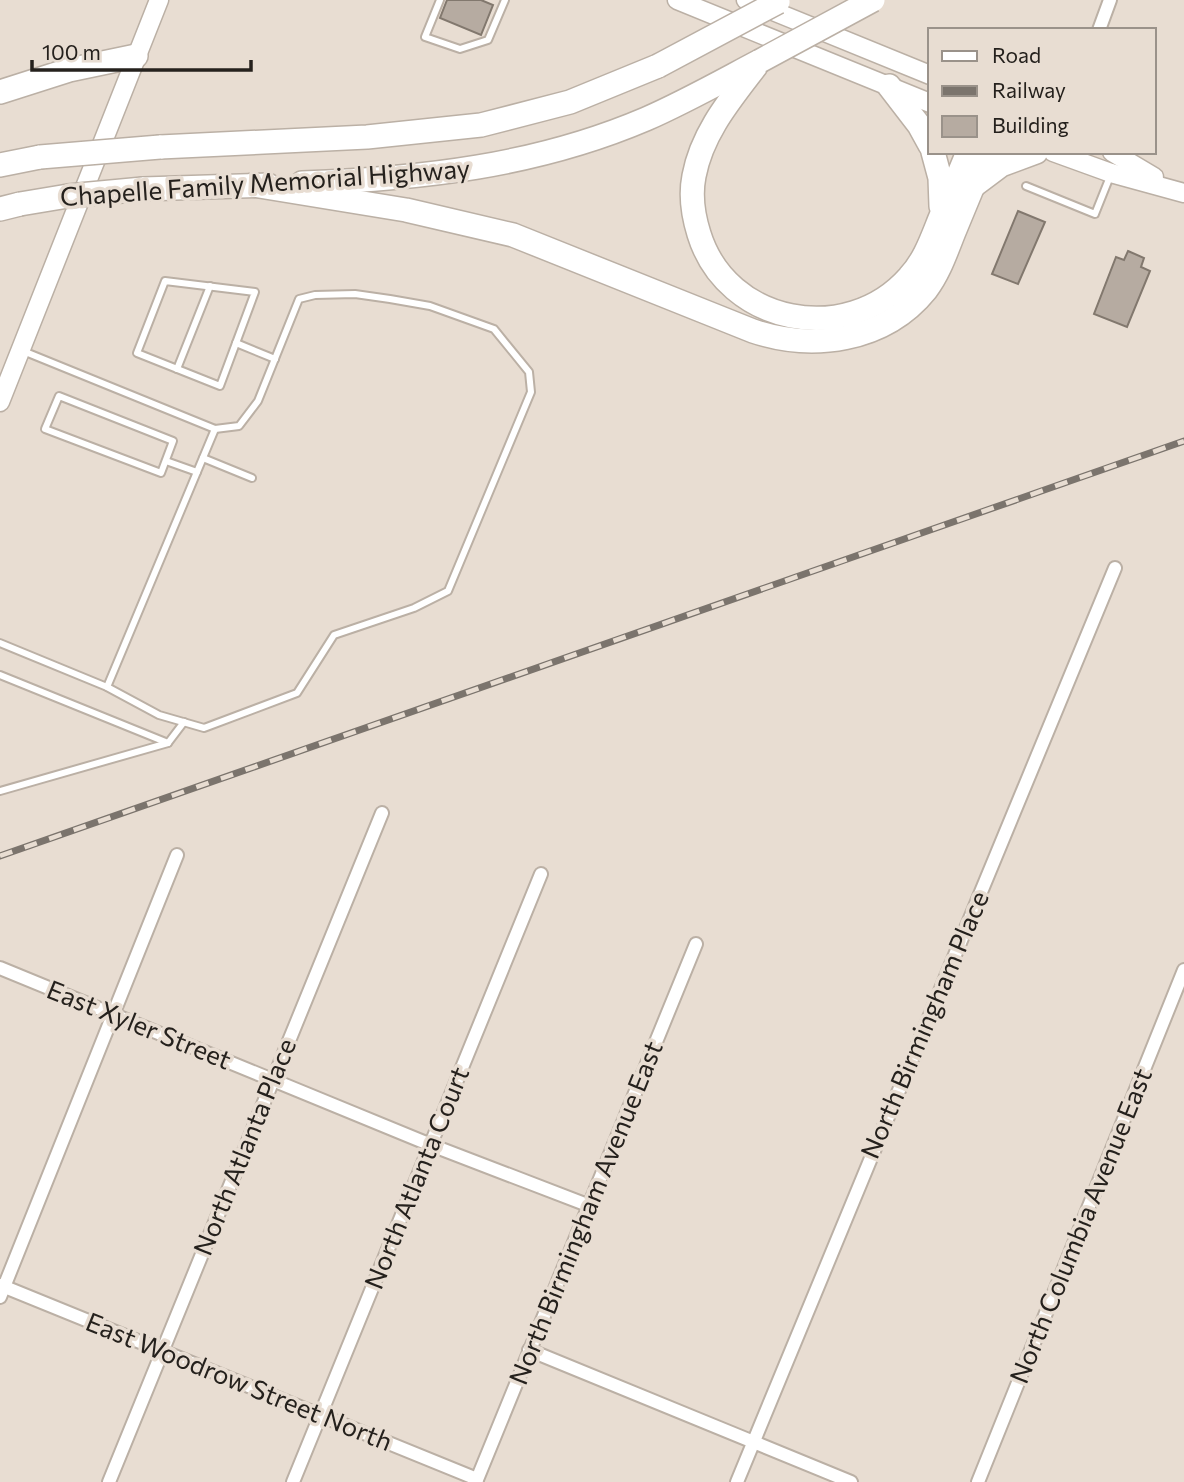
<svg xmlns="http://www.w3.org/2000/svg" width="1184" height="1482" font-family="Commissioner,sans-serif">
<rect width="100%" height="100%" fill="#e8ddd2"/>
<!-- building -->
<g fill="#b6aba1" stroke="#82786e" stroke-width="2">
<polygon points="447,0 481,0 493,5 481,35 440,18"/>
<polygon points="1018,211 1045,222 1018,284 992,274"/>
<polygon points="1128,251 1144,258 1141,267 1150,271 1127,327 1094,314 1116,257 1124,260"/>
</g>
<g fill="none" stroke-linecap="round" stroke-linejoin="round">
<!-- lane casing -->
<g stroke="#bbb0a5" stroke-width="10">
<g id="lane">
<polyline points="440,0 425,37 460,49 488,40 505,0"/>
<polyline points="1026,186 1095,214 1111,174"/>
<polygon points="165,281 255,292 220,386 137,353"/>
<polyline points="236,343 275,359"/>
<polyline points="177,369 210,286"/>
<polygon points="59,396 173,441 161,473 45,429"/>
<polyline points="203,458 252,478"/>
<polyline points="166,461 197,472"/>
<polyline points="0,643 107,687 159,715 204,728 297,693 334,635 414,608 448,591 531,392 529,372 494,329 430,306 390,299 355,294 315,295 299,299 258,401 239,426 215,429 23,351"/>
<polyline points="0,675 168,743"/>
<polyline points="107,687 215,429"/>
<polyline points="0,791 168,743 184,722"/>
</g>
</g>
<!-- street casing -->
<g stroke="#bbb0a5" stroke-width="16">
<g id="street">
<polyline points="1099,30 1110,0"/>
<polyline points="0,968 431,1145 590,1206"/>
<polyline points="0,1285 477,1479"/>
<polyline points="0,1297 177,855"/>
<polyline points="529,1350 851,1482"/>
<polyline points="109,1482 382,813"/>
<polyline points="293,1482 541,874"/>
<polyline points="476,1482 696,944"/>
<polyline points="737,1482 1115,568"/>
<polyline points="978,1482 1184,970"/>
</g>
</g>
<!-- secondary casing -->
<g stroke="#bbb0a5" stroke-width="21">
<g id="secondary">
<polyline points="677,0 930,103"/>
<polyline points="746,0 930,75"/>
<polyline points="1053,152 1111,173 1184,193"/>
<polyline points="1112,152 1154,177"/>
<polyline points="0,402 159,0"/>
</g>
</g>
<!-- highway casing -->
<g stroke="#bbb0a5" stroke-width="26">
<g id="highway">
<path d="M756,66C730,100 702,133 694,176C690,196 693,215 699,234C727,325 847,347 909,277C925,260 932,238 941,216C950,195 959,174 968,152"/>
<polyline points="889,86 919,125 930,145"/>
<polyline points="0,92 69,70 136,56"/>
<polyline points="160,147 367,137 481,125 570,102 658,66"/>
<polyline points="933,152 940,178 941,206"/>
<polyline points="0,165 40,157"/>
<path d="M302,183C420,179 536,166 646,119C685,102 722,81 760,61"/>
<path d="M253,185L406,210L513,235L753,331C812,351 884,342 926,290C939,273 946,252 954,232C965,205 976,179 987,152"/>
<polyline points="973,186 1001,165 1036,152"/>
<polyline points="143,189 268,185"/>
<polyline points="0,209 20,204"/>
</g>
</g>
<!-- lane -->
<use href="#lane" stroke="#fff" stroke-width="6"/>
<!-- street -->
<use href="#street" stroke="#fff" stroke-width="12"/>
<!-- secondary -->
<use href="#secondary" stroke="#fff" stroke-width="18"/>
<!-- highway -->
<use href="#highway" stroke="#fff" stroke-width="23"/>
<!-- rail casing -->
<g stroke="#7b746d" stroke-width="7">
<polyline id="rail" points="0,856 1184,441"/>
</g>
<!-- rail -->
<use href="#rail" stroke="#e8ddd2" stroke-width="4.5" stroke-dasharray="13" stroke-linecap="butt"/>
<!-- highway-bridge casing -->
<g stroke="#bbb0a5" stroke-width="26" stroke-linecap="butt">
<g id="highway-bridge">
<polyline points="760,61 873,0"/>
<polyline points="658,66 778,2"/>
<polyline points="40,157 160,147"/>
<polyline points="20,204 68,196 143,189"/>
</g>
</g>
<!-- highway-bridge -->
<use href="#highway-bridge" stroke="#fff" stroke-width="23"/>
</g>
<g text-anchor="middle" stroke-width="7" stroke-linejoin="round" paint-order="stroke">
<!-- street labels -->
<g font-size="26" fill="#25211d" stroke="#e8ddd2">
<text transform="translate(265 183) rotate(-4)" y="9">Chapelle Family Memorial Highway</text>
<text transform="translate(139 1025) rotate(22)" y="9">East Xyler Street</text>
<text transform="translate(925 1025) rotate(-67)" y="9">North Birmingham Place</text>
<text transform="translate(245 1147) rotate(-68)" y="9">North Atlanta Place</text>
<text transform="translate(417 1178) rotate(-68)" y="9">North Atlanta Court</text>
<text transform="translate(586 1213) rotate(-68)" y="9">North Birmingham Avenue East</text>
<text transform="translate(1081 1226) rotate(-68)" y="9">North Columbia Avenue East</text>
<text transform="translate(239 1382) rotate(22)" y="9">East Woodrow Street North</text>
</g>
</g>
<!-- legend -->
<rect x="928" y="28" width="228" height="126" fill="#e8ddd2" stroke="#9a928a" stroke-width="2"/>
<rect x="942" y="51" width="35" height="10" fill="#ffffff" stroke="#9a928a" stroke-width="2"/>
<text x="992" y="63" font-size="21" fill="#25211d">Road</text>
<rect x="942" y="86" width="35" height="10" fill="#7b746d" stroke="#9a928a" stroke-width="2"/>
<text x="992" y="98" font-size="21" fill="#25211d">Railway</text>
<rect x="942" y="116" width="35" height="21" fill="#b6aba1" stroke="#9a928a" stroke-width="2"/>
<text x="992" y="133" font-size="21" fill="#25211d">Building</text>
<!-- scale -->
<path d="M32 60v10h219v-10" fill="none" stroke="#25211d" stroke-width="3.5"/>
<text x="42" y="60" font-size="21" fill="#25211d" stroke="#e8ddd2" stroke-width="5" paint-order="stroke">100 m</text>
</svg>
